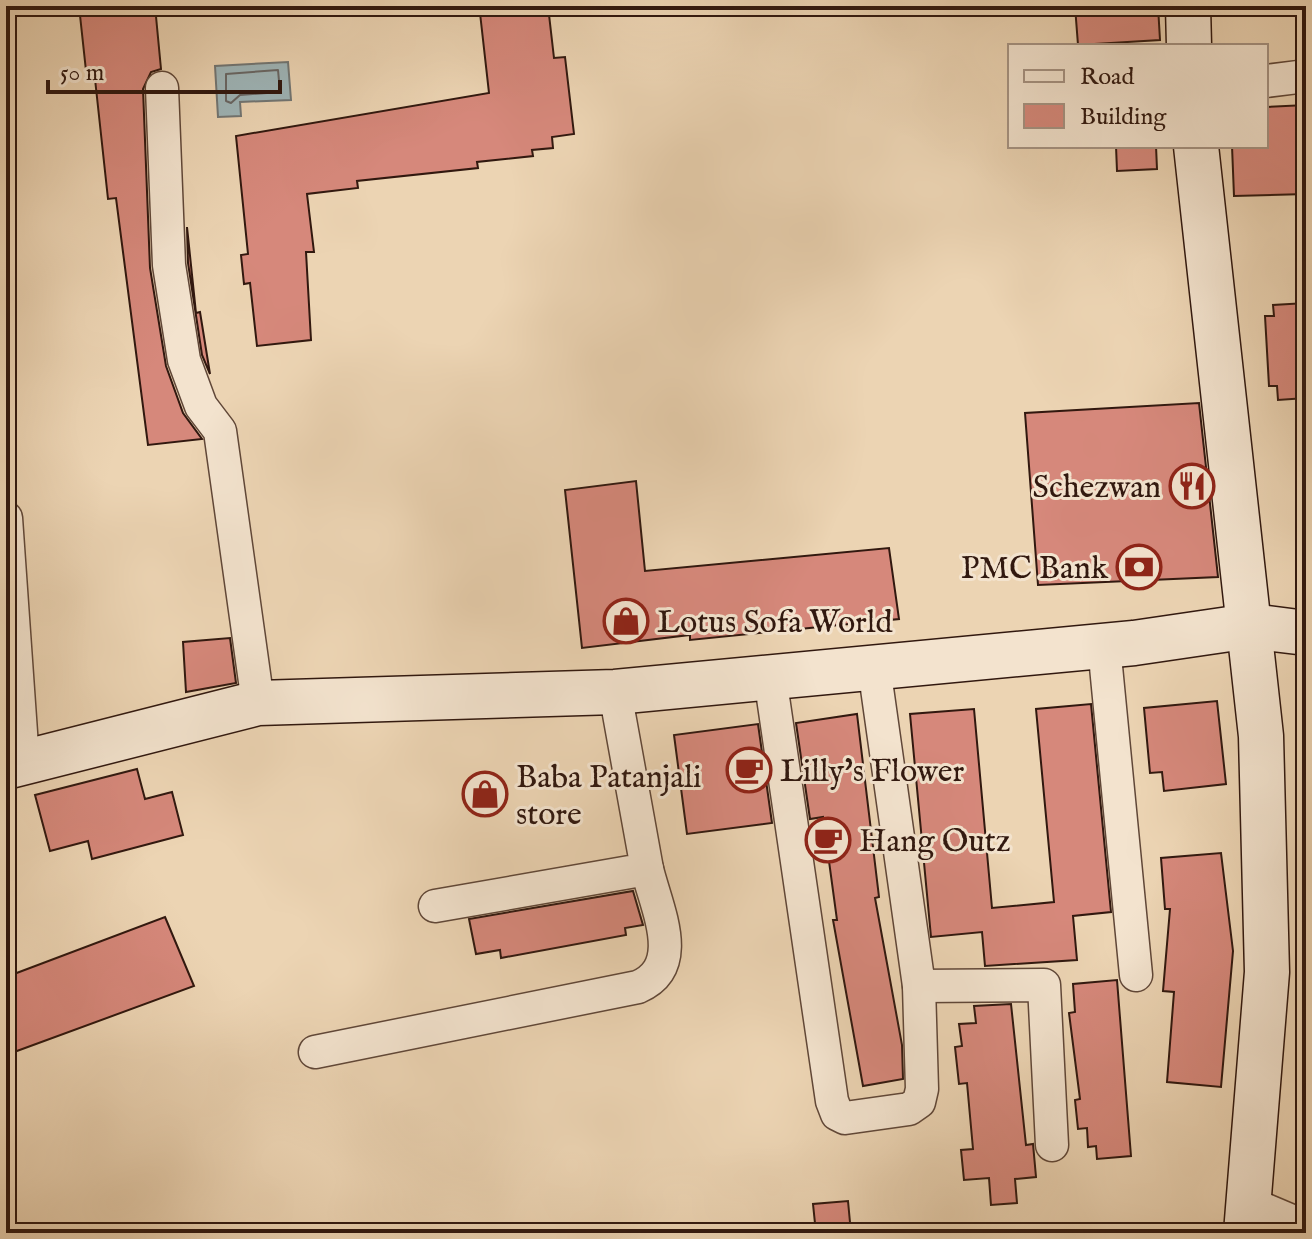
<svg xmlns="http://www.w3.org/2000/svg" width="1312" height="1239" font-family="'IM FELL English',serif">
<rect width="100%" height="100%" fill="#ecd4b3"/>
<filter id="stains"><feTurbulence type="fractalNoise" baseFrequency=".0025" numOctaves="4"/><feColorMatrix values="0 0 0 0 .2 0 0 0 0 .09 0 0 0 0 .02 0 0 0 .5 -.17"/></filter>
<radialGradient id="worn" r=".72"><stop offset=".6" stop-color="#630" stop-opacity="0"/><stop offset="1" stop-color="#630" stop-opacity=".3"/></radialGradient>
<!-- water -->
<polygon fill="#9eb5b8" stroke="#727674" stroke-width="2" points="288,62 291,100 240,102 241,116 218,117 215,66"/>
<g fill="none" stroke-linecap="round" stroke-linejoin="round">
<!-- shore -->
<polygon stroke="#686664" stroke-width="2" points="278,70 280,92 240,95 231,103 226,101 226,74"/>
</g>
<!-- building -->
<g fill="#d6887b" stroke="#31180f" stroke-width="2">
<polygon points="79,6 155,6 161,69 151,72 143,89 150,268 166,366 183,413 202,439 148,445 116,198 108,199 95,79 87,80"/>
<polygon points="498,6 548,6 554,58 565,57 574,134 552,137 553,148 532,150 533,156 477,162 478,168 357,181 358,188 307,194 314,252 306,252 311,340 257,346 250,283 244,284 241,255 248,254 236,136 489,93 480,13 499,11"/>
<polygon points="1075,6 1158,6 1160,40 1078,45"/>
<polygon points="1306,105 1306,194 1234,196 1232,146 1266,146 1266,107"/>
<polygon points="1116,146 1156,146 1157,169 1117,171"/>
<polygon points="187,227 196,313 200,312 210,374 202,355 188,263"/>
<polygon points="1306,303 1306,398 1278,400 1277,386 1269,386 1265,316 1274,316 1273,305"/>
<polygon points="1199,403 1218,577 1038,585 1025,413"/>
<polygon points="636,481 645,571 889,548 899,619 690,640 690,635 582,648 565,490"/>
<polygon points="230,638 236,683 186,692 183,642"/>
<polygon points="1217,701 1226,784 1164,791 1162,772 1150,773 1144,708"/>
<polygon points="1091,704 1111,912 1073,916 1077,960 985,966 982,932 931,937 910,714 974,709 992,908 1054,902 1036,709"/>
<polygon points="857,714 879,897 875,898 902,1045 903,1079 863,1086 833,920 837,920 823,817 810,819 796,723"/>
<polygon points="758,724 772,823 687,834 674,735"/>
<polygon points="137,769 145,799 172,792 183,835 92,859 88,841 50,851 35,795"/>
<polygon points="1221,853 1233,951 1221,1087 1167,1082 1174,992 1163,991 1170,909 1165,909 1161,858"/>
<polygon points="633,891 643,925 625,928 626,935 501,958 500,950 476,954 469,919"/>
<polygon points="165,917 194,986 6,1055 6,977"/>
<polygon points="1117,980 1131,1156 1097,1159 1096,1146 1088,1147 1087,1128 1078,1129 1075,1100 1080,1099 1069,1013 1075,1012 1073,984"/>
<polygon points="1011,1004 1026,1145 1033,1144 1036,1177 1015,1179 1017,1203 991,1205 989,1178 964,1180 961,1150 973,1149 967,1083 959,1084 955,1047 962,1046 959,1024 976,1023 974,1006"/>
<polygon points="848,1201 851,1233 816,1233 813,1204"/>
</g>
<g fill="none" stroke-linecap="round" stroke-linejoin="round">
<!-- street casing -->
<g stroke="#604738" stroke-width="35">
<g id="street">
<polyline points="1266,81 1306,76"/>
<polyline points="162,88 169,265 184,360 201,406 220,431 258,703"/>
<polyline points="6,518 23,761"/>
<polyline points="1104,646 1136,975"/>
<polyline points="874,667 919,986 1044,985 1052,1145"/>
<polyline points="770,677 832,1101 837,1114 845,1118 909,1109 919,1102 922,1089 919,986"/>
<polyline points="435,906 647,869 615,692"/>
<path d="M315,1052L638,987C686,966 657,910 647,869"/>
<polyline points="1249,1203 1306,1227"/>
</g>
</g>
<!-- secondary casing -->
<g stroke="#31180f" stroke-width="47">
<g id="secondary">
<polyline points="1188,6 1189,46"/>
<polyline points="1196,146 1261,736 1267,972 1246,1233"/>
<polyline points="6,767 258,703 615,692 1134,643 1250,626 1306,633"/>
</g>
</g>
<!-- street -->
<use href="#street" stroke="#f3e3ce" stroke-width="32"/>
<!-- secondary -->
<use href="#secondary" stroke="#f3e3ce" stroke-width="44"/>
</g>
<!-- icons -->
<defs>
<g id="restaurant-ring" transform="scale(2.3)"><circle r="9.5" fill="#f3e3ce" stroke="#8f2418" stroke-width="1.5"/><path d="M-5-6h1v4h1v-4h1v4h1v-4h1v5L-1.5 .5V6h-2V.5L-5-1ZM5-6V6H3V1.5H1.5Q1.5-4 5-6Z" fill="#8f2418"/></g>
<g id="bank-ring" transform="scale(2.3)"><circle r="9.5" fill="#f3e3ce" stroke="#8f2418" stroke-width="1.5"/><path d="M-6-4H6V4H-6ZM0-2.3a2.3 2.3 0 1 0 0 4.6a2.3 2.3 0 1 0 0-4.6Z" fill="#8f2418"/></g>
<g id="shop-ring" transform="scale(2.3)"><circle r="9.5" fill="#f3e3ce" stroke="#8f2418" stroke-width="1.5"/><path d="M-5-2.5h2.3a2.7 3.5 0 0 1 5.4 0H5L5.5 6h-11ZM-1.5-2.5h3a1.5 2.3 0 0 0-3 0Z" fill="#8f2418"/></g>
<g id="cafe-ring" transform="scale(2.3)"><circle r="9.5" fill="#f3e3ce" stroke="#8f2418" stroke-width="1.5"/><path d="M-5.5-4.5H6V0H3Q3 3.5 0 3.5H-2.5Q-5.5 3.5-5.5 0ZM3-3.2v2h1.7v-2ZM-6 4.5H4V6H-6Z" fill="#8f2418"/></g>
</defs>
<g fill-rule="evenodd">
<use href="#restaurant-ring" x="1192" y="486"/>
<use href="#bank-ring" x="1139" y="567"/>
<use href="#shop-ring" x="626" y="621"/>
<use href="#cafe-ring" x="749" y="770"/>
<use href="#shop-ring" x="485" y="794"/>
<use href="#cafe-ring" x="828" y="840"/>
</g>
<g text-anchor="middle" stroke-width="6" stroke-linejoin="round" paint-order="stroke">
<!-- poi labels -->
<g font-size="32" fill="#31180f" stroke="#f3e3ce" text-anchor="start">
<text x="1161" y="497" text-anchor="end">Schezwan</text>
<text x="1108" y="578" text-anchor="end">PMC Bank</text>
<text x="657" y="632">Lotus Sofa World</text>
<text x="780" y="781">Lilly's Flower</text>
<text x="516" y="787">Baba Patanjali<tspan x="516" dy="37">store</tspan></text>
<text x="859" y="851">Hang Outz</text>
</g>
</g>
<!-- margin -->
<rect width="1312" height="1239" fill="none" stroke="#ecd4b3" stroke-width="32"/>
<rect x="8" y="8" width="1296" height="1223" fill="none" stroke="#31180f" stroke-width="4"/>
<rect x="16" y="16" width="1280" height="1207" fill="none" stroke="#31180f" stroke-width="2"/>
<!-- legend -->
<rect x="1008" y="44" width="260" height="104" fill="#f3e3ce" stroke="#a59282" stroke-width="2"/>
<rect x="1024" y="70" width="40" height="12" fill="#f3e3ce" stroke="#a59282" stroke-width="2"/>
<text x="1080" y="84" font-size="24" fill="#31180f">Road</text>
<rect x="1024" y="104" width="40" height="24" fill="#d6887b" stroke="#a59282" stroke-width="2"/>
<text x="1080" y="124" font-size="24" fill="#31180f">Building</text>
<!-- scale -->
<path d="M48 80v12h232v-12" fill="none" stroke="#31180f" stroke-width="4"/>
<text x="60" y="80" font-size="24" fill="#31180f" stroke="#f3e3ce" stroke-width="6" paint-order="stroke">50 m</text>
<rect width="100%" height="100%" filter="url(#stains)"/>
<rect width="100%" height="100%" fill="url(#worn)"/>
</svg>
